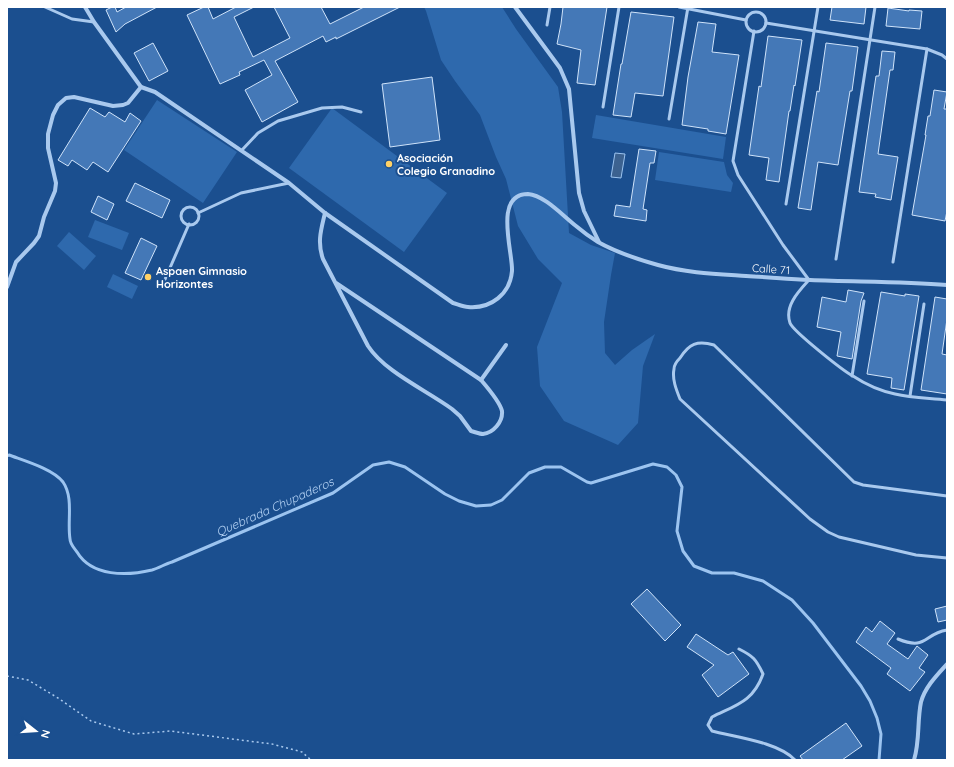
<svg xmlns="http://www.w3.org/2000/svg" width="954" height="767" font-family="Quicksand,sans-serif">
<rect width="100%" height="100%" fill="#1b4f8f"/>
<!-- green -->
<g fill="#2e69ad">
<polygon points="424,7 502,7 516,29 558,87 562,112 569,233 591,245 615,253 611,275 604,322 605,353 615,365 632,350 655,334 643,366 638,423 618,445 564,421 540,386 537,347 562,283 538,259 518,226 506,179 496,157 480,115 455,81 441,60 426,11"/>
<polygon points="157,100 237,152 203,203 124,150"/>
<polygon points="332,108 447,193 404,252 289,168"/>
<polygon points="596,115 726,137 723,159 592,138"/>
<polygon points="659,152 724,162 727,175 733,183 731,192 655,180"/>
<polygon points="95,220 129,233 122,250 88,237"/>
<polygon points="69,232 96,256 84,270 57,246"/>
<polygon points="113,274 138,286 132,299 107,287"/>
</g>
<!-- water -->
<polygon fill="#3c6290" stroke="#9cc4f0" points="615,153 625,154 621,178 611,177"/>
<g fill="none" stroke-linecap="round" stroke-linejoin="round">
<!-- stream -->
<path stroke="#9cc4f0" stroke-width="3" d="M7,456L9,455C25,461 53,469 63,482C74,498 67,521 70,539C70,544 74,548 77,552C92,577 127,576 152,570C159,568 165,564 172,562L333,493L373,465L389,462L405,467L445,494L459,501L476,506L491,505L502,500L529,473L545,467H561L587,482L591,483L653,464L667,467L676,475L682,487L677,531L683,551L694,566L712,573H734L763,581L792,600L813,623L861,686L870,701L877,718L881,734L879,760"/>
</g>
<!-- building -->
<g fill="#4478b7" stroke="#cfe3fa">
<polygon points="112,7 115,7 117,12 126,7 157,7 125,24 116,32 106,10"/>
<polygon points="204,7 208,7 213,19 236,7 254,7 234,17 253,57 290,38 274,7 321,7 330,24 364,7 400,7 336,39 336,37 326,42 323,36 275,61 298,102 262,122 245,90 272,75 264,60 239,72 240,75 220,84 187,15"/>
<polygon points="563,7 607,7 595,85 577,83 581,50 557,44 561,24"/>
<polygon points="832,7 866,7 864,24 830,20"/>
<polygon points="888,8 909,11 909,10 922,11 920,29 886,26"/>
<polygon points="631,12 674,17 663,96 635,93 631,117 613,115 621,64 622,64"/>
<polygon points="698,22 716,24 712,52 739,55 726,134 708,131 708,129 682,125 688,77"/>
<polygon points="768,36 802,40 795,86 794,85 790,111 789,111 779,182 766,180 769,158 749,155 759,86 761,87"/>
<polygon points="153,43 168,71 149,81 134,53"/>
<polygon points="826,43 858,47 852,91 850,91 838,165 818,162 811,210 798,208 817,91 819,92"/>
<polygon points="882,51 895,52 893,70 890,70 878,154 898,157 891,200 875,197 876,194 859,192 876,76 879,76"/>
<polygon points="432,77 440,140 390,147 382,84"/>
<polygon points="934,90 947,92 944,109 947,109 947,211 945,221 912,215 926,135 925,135 928,116 930,116"/>
<polygon points="90,108 105,117 109,112 125,122 130,113 141,121 108,172 93,162 87,170 72,160 68,166 58,160"/>
<polygon points="639,149 656,151 654,163 650,163 643,209 647,210 646,221 614,216 616,205 630,207"/>
<polygon points="135,183 170,200 162,218 126,201"/>
<polygon points="98,196 114,204 107,220 91,212"/>
<polygon points="141,238 157,246 141,280 125,273"/>
<polygon points="848,290 864,293 861,301 852,359 837,356 841,332 817,327 822,297 846,302"/>
<polygon points="881,292 905,296 905,294 919,296 904,390 891,388 892,378 867,374"/>
<polygon points="935,297 947,299 947,319 942,354 947,355 947,394 921,390"/>
<polygon points="647,589 681,625 665,641 631,604"/>
<polygon points="947,606 947,620 938,622 935,609"/>
<polygon points="880,621 895,633 887,644 908,659 917,646 928,655 919,668 925,672 910,691 887,674 891,668 856,642 866,627 872,632"/>
<polygon points="696,634 728,655 733,652 749,674 718,697 702,675 714,665 687,647"/>
<polygon points="846,723 862,746 842,760 803,760 800,756"/>
</g>
<g fill="none" stroke-linecap="round" stroke-linejoin="round">
<!-- path -->
<polyline stroke="#a9c9ee" stroke-width="1.5" stroke-dasharray="2 3" stroke-linecap="butt" points="7,676 28,680 58,698 91,721 134,734 170,731 272,744 302,752 311,760"/>
<!-- service -->
<g stroke="#a9c9ee" stroke-width="3">
<polyline points="45,7 72,19 94,22"/>
<polyline points="679,7 746,20"/>
<circle cx="756" cy="22" r="10"/>
<polyline points="766,23 927,49 942,55 947,59"/>
<polyline points="547,25 550,7"/>
<path d="M754,31L733,161L738,175L783,245L809,280C799,291 784,306 790,323C793,331 843,371 853,376C865,384 881,391 895,394C912,398 930,398 947,400"/>
<polyline points="603,107 619,7"/>
<polyline points="669,119 688,7"/>
<polyline points="242,150 258,133 278,121 322,108 342,107 361,112"/>
<polyline points="786,204 818,7"/>
<circle cx="190" cy="216" r="9"/>
<polyline points="198,213 241,193 289,183"/>
<polyline points="836,259 875,7"/>
<polyline points="893,262 927,49"/>
<polyline points="163,284 189,224"/>
<polyline points="852,376 864,301"/>
<polyline points="910,396 924,304"/>
<path d="M947,496L863,485L854,482L714,345C697,340 689,344 680,358C677,361 674,364 674,369C672,379 676,389 680,399L810,519L828,532L839,537L916,555L947,558"/>
<path d="M898,639C927,651 923,634 947,630"/>
<path d="M739,649C753,656 756,659 763,674C753,702 736,705 712,717L708,725L712,731C735,737 778,742 795,760"/>
</g>
<!-- minor -->
<g stroke="#a9c9ee" stroke-width="4">
<polyline points="515,7 560,68 569,89 579,193 584,211 599,242"/>
<path d="M141,87L155,92L289,183L325,213L453,303C457,304 463,307 468,307C491,309 510,294 512,271C513,252 493,194 528,194C544,195 563,216 576,226C583,232 590,237 598,242C614,251 640,260 658,265C687,273 716,274 746,276C767,277 788,279 810,280C855,282 901,281 947,285"/>
<path d="M325,213C321,230 317,242 323,259L368,346C385,372 426,390 452,409L460,416L471,431C475,432 480,434 483,434C493,433 503,422 502,411C500,402 487,387 481,380L336,283"/>
<polyline points="7,287 16,262 34,243 39,236 44,217 55,191 56,183 48,148 48,134 53,115 58,105 66,98 74,97 113,106 123,105 128,103 141,87 94,22 85,7"/>
<polyline points="481,380 506,345"/>
<path d="M914,760C920,741 917,721 921,702C925,687 937,675 947,664"/>
</g>
</g>
<!-- markers -->
<g fill="#ffd166" stroke="#1b4f8f" stroke-width="1.5">
<circle cx="389" cy="164" r="4"/>
<circle cx="148" cy="277" r="4"/>
</g>
<g text-anchor="middle" stroke-width="4" stroke-linejoin="round" paint-order="stroke">
<!-- poi labels -->
<g font-size="11" font-weight="bold" fill="#fff" stroke="#1b4f8f" text-anchor="start">
<text x="397" y="162">Asociación<tspan x="397" dy="13">Colegio Granadino</tspan></text>
<text x="156" y="275">Aspaen Gimnasio<tspan x="156" dy="13">Horizontes</tspan></text>
</g>
<!-- street labels -->
<g font-size="11" fill="#fff" stroke="#1b4f8f">
<text transform="translate(771 269) rotate(4)" y="4">Calle 71</text>
</g>
<!-- water labels -->
<g font-size="12" font-style="italic" fill="#b5d3f5" stroke="#1b4f8f">
<text transform="translate(275 507) rotate(-24)" y="4">Quebrada Chupaderos</text>
</g>
</g>
<!-- border -->
<rect width="954" height="767" fill="none" stroke="#ffffff" stroke-width="16"/>
<!-- north arrow -->
<g transform="translate(36 731) rotate(107)" stroke="#1b4f8f" stroke-width="3" paint-order="stroke">
<path d="M0-3L7 15L0 10L-7 15Z" fill="#ffffff"/>
<text y="-6" font-size="11" font-weight="bold" text-anchor="middle" fill="#ffffff">N</text>
</g>
</svg>
